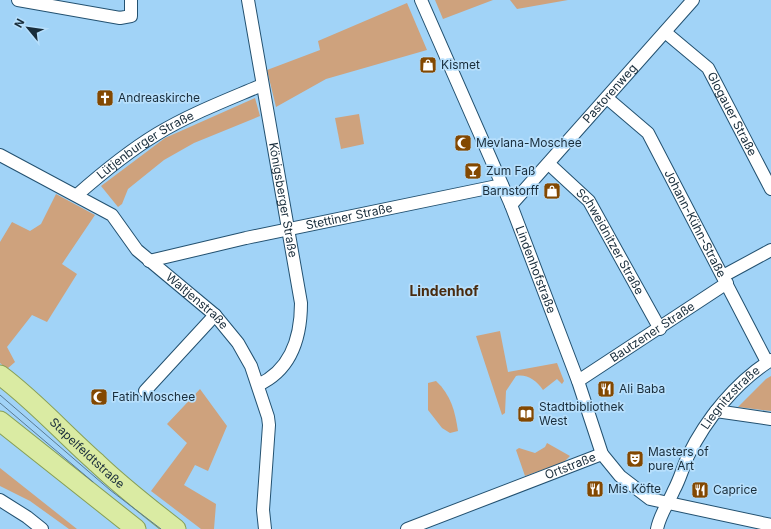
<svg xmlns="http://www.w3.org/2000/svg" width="771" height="529" font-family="Inter,sans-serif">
<rect width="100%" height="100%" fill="#a1d3f7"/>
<!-- green -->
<g fill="#cea27d">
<polygon points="435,0 493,0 443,19"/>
<polygon points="510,0 568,0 517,9"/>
<polygon points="407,3 427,50 326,79 276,107 267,70 320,50 318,41"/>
<polygon points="255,98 260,116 194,143 164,160 128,189 122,204 118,207 101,186 165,138"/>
<polygon points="359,114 364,144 341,149 335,118"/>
<polygon points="56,194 95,215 62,264 77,274 47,322 32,315 7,347 15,362 7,369 0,363 0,242 12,222 30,231 41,224"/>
<path d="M500,331L508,372L557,363L564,381L562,384L557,379L543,390C536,380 527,374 516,376L506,391L505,413L502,415L476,336Z"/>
<polygon points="771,376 771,411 738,407 766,379"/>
<path d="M436,381C451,395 455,411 458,431L450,433L442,428L428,410V383Z"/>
<polygon points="200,389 227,426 208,471 195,465 184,485 216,504 214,529 201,529 151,491 187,443 167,424"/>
<polygon points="547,443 570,456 564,462 525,476 516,450 519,448 535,453 545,447"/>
<polygon points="0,468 77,529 69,529 30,501 0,486"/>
</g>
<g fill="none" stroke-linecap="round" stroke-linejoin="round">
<!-- minor casing -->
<g stroke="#235170" stroke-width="14">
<g id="minor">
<polyline points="18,0 120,18 131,16 131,0"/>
<path id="s1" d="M248,0L301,303C301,337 291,370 258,385"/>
<path id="s2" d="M421,0L511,205L578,381L602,454L620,476L650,499L771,525"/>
<path id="s3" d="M665,32L708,68L771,189"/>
<path id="s4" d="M607,98L648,133L767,362"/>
<path id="s5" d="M0,155L112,215L137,250L215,315L238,343L251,366L268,417L269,425L263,510L265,529"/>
<path id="s6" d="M549,164L589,201L660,329"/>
<path id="s7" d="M77,195C102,173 129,151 157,134C190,114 227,100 262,85"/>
<path id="s8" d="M511,205L693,0"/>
<path id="s9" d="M149,261L246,238L502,185"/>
<polyline points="723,276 771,250"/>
<path id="s10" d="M578,381L727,283"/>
<polyline points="145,391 215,315"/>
<polyline points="716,411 771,419"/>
<polyline points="0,500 27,517 42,529"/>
<path id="s11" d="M407,529L602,454"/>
<path id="s12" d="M657,529C660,514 668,504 674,490C680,479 683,467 688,456C706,419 736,382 771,360"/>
</g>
</g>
<!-- primary casing -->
<g stroke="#879f56" stroke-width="21">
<g id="primary">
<path id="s13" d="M0,375C35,401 64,434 97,463C122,487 149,508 176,529"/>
<polyline points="0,421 136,529"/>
</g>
</g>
<!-- minor -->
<use href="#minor" stroke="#fff" stroke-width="12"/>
<!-- primary -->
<use href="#primary" stroke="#daeba3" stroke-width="19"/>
<!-- tram -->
<g stroke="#597b93" stroke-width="1">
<polyline points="0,395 110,490 161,529"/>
<polyline points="0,403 93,482"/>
</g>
</g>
<!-- icons -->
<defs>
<g id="shop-square" transform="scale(0.9)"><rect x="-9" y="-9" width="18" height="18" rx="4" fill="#834801" stroke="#b7dffc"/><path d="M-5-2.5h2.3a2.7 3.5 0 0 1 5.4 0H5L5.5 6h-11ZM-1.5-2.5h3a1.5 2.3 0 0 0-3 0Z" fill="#fff"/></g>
<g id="church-square" transform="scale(0.9)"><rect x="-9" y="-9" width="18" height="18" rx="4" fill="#834801" stroke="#b7dffc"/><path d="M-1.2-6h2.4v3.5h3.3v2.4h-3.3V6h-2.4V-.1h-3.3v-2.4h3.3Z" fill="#fff"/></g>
<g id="mosque-square" transform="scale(0.9)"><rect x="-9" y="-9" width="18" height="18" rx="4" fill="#834801" stroke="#b7dffc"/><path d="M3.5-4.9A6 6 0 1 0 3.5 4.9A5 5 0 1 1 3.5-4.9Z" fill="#fff"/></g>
<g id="bar-square" transform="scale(0.9)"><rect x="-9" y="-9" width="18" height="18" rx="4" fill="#834801" stroke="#b7dffc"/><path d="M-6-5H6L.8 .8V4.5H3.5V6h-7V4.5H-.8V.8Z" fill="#fff"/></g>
<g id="restaurant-square" transform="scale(0.9)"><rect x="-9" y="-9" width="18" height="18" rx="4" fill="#834801" stroke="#b7dffc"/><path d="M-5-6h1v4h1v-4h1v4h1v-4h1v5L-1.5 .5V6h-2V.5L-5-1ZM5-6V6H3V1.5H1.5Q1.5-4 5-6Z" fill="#fff"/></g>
<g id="library-square" transform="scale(0.9)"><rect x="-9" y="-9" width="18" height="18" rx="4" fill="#834801" stroke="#b7dffc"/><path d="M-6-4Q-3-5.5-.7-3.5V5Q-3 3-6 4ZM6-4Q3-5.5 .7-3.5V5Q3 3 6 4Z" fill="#fff"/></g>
<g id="theatre-square" transform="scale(0.9)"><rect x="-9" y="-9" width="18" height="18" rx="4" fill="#834801" stroke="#b7dffc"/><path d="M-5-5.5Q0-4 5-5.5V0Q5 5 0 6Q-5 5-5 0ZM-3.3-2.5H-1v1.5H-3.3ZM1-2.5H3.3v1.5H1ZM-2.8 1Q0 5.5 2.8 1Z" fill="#fff"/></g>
</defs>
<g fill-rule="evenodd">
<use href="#shop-square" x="428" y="65"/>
<use href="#church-square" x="105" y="98"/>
<use href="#mosque-square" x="463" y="143"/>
<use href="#bar-square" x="473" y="171"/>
<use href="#shop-square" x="552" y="191"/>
<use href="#restaurant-square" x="606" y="389"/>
<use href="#mosque-square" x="99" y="397"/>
<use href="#library-square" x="526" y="414"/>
<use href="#theatre-square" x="635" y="459"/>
<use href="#restaurant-square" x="595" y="489"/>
<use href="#restaurant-square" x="700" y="490"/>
</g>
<g text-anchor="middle" stroke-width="3.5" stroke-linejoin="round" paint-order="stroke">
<!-- poi labels -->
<g font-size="12" fill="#192d3b" stroke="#b7dffc" text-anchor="start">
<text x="441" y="69">Kismet</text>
<text x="118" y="102">Andreaskirche</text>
<text x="476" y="147">Mevlana-Moschee</text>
<text x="486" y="175">Zum Faß</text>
<text x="539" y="195" text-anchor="end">Barnstorff</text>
<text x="619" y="393">Ali Baba</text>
<text x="112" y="401">Fatih Moschee</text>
<text x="539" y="411">Stadtbibliothek<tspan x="539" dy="14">West</tspan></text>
<text x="648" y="456">Masters of<tspan x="648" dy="14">pure Art</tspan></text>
<text x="608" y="493">Mis Köfte</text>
<text x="713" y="494">Caprice</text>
</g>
<!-- street labels -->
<g font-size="12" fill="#192d3b" stroke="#b7dffc">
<text dy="4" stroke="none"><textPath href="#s8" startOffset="149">Pastorenweg</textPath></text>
<text dy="4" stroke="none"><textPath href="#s3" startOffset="108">Glogauer Straße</textPath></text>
<text dy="4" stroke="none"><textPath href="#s7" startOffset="85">Lütjenburger Straße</textPath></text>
<text dy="4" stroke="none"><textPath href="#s1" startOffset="203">Königsberger Straße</textPath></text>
<text dy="4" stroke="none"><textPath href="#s9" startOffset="205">Stettiner Straße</textPath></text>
<text dy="4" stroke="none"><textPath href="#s4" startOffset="156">Johann-Kühn-Straße</textPath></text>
<text dy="4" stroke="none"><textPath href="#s6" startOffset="100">Schweidnitzer Straße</textPath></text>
<text dy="4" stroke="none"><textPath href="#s2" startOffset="293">Lindenhofstraße</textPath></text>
<text dy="4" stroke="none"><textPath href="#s5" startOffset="249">Waltjenstraße</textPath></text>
<text dy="4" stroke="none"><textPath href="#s10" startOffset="89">Bautzener Straße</textPath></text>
<text dy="4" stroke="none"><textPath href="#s12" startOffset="152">Liegnitzstraße</textPath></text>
<text dy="4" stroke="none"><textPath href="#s13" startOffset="117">Stapelfeldtstraße</textPath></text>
<text dy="4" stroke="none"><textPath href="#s11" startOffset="175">Ortstraße</textPath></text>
</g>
<!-- quarter labels -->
<g font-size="14" font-weight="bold" fill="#492b0f" stroke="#b7dffc">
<text x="444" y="296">Lindenhof</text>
</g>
</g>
<!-- north arrow -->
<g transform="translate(28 28) rotate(299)" stroke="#b7dffc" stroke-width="3" paint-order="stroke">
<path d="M0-3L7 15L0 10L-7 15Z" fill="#192d3b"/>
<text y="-6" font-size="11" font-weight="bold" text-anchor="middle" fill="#192d3b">N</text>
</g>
</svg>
